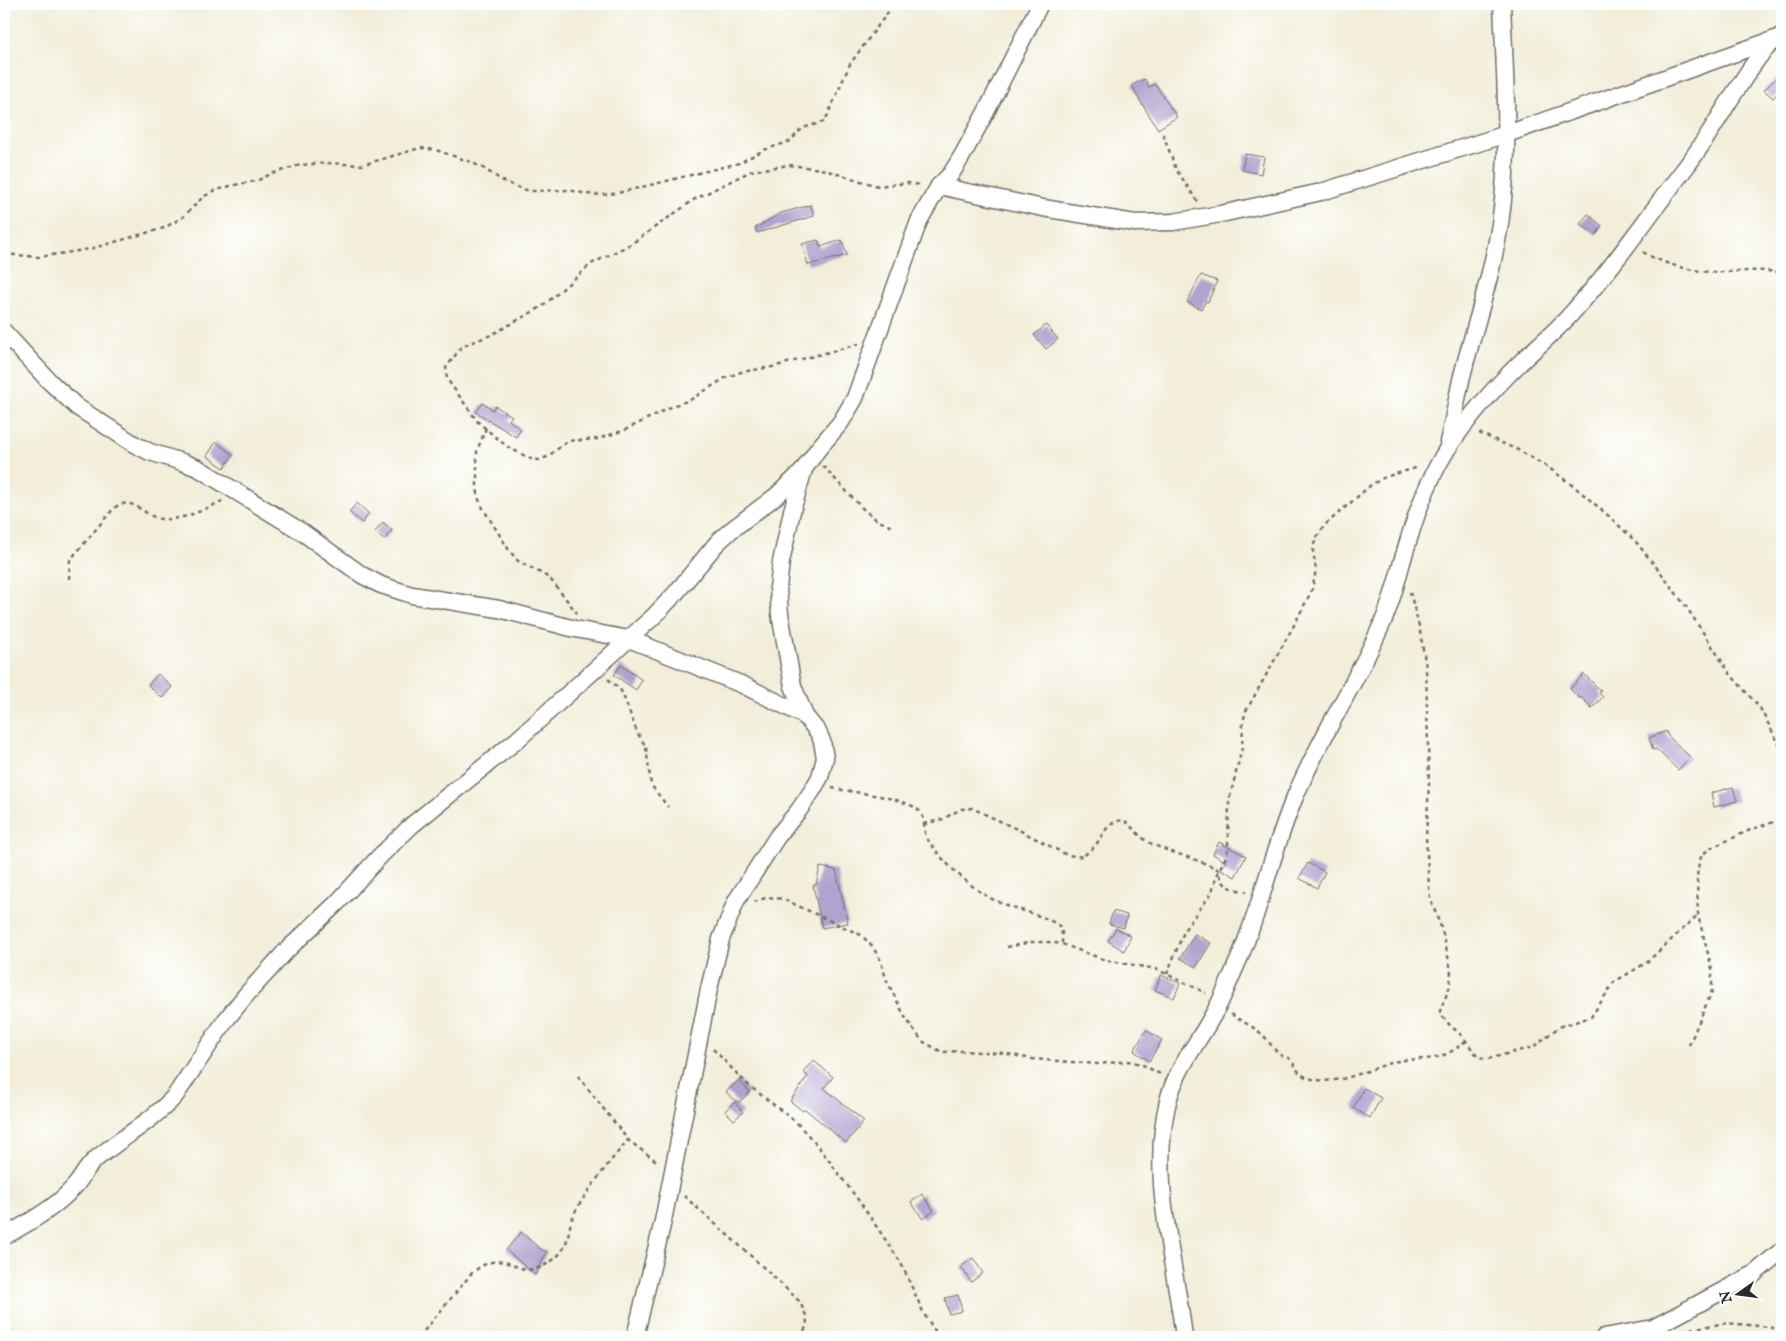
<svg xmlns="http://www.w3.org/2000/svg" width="1786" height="1341" font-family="'IM FELL English',serif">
<rect width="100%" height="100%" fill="#fff"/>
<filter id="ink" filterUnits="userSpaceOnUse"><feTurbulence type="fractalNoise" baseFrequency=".02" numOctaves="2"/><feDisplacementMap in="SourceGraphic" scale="10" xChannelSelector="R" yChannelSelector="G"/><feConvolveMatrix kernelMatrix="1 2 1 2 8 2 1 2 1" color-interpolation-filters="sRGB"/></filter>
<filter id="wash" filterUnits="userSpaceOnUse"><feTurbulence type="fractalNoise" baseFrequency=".0096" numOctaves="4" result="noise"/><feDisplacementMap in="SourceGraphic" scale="20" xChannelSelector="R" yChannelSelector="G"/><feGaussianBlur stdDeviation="1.12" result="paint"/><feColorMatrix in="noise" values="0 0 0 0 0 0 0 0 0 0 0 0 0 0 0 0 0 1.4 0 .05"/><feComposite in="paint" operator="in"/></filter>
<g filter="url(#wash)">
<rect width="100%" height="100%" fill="#f2eed9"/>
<g id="blocks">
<!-- building -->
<g fill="#b0a3cf">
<polygon points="1782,72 1782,89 1773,98 1764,90"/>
<polygon points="1145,79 1149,87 1155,84 1177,117 1158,129 1137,96 1132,85"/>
<polygon points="1245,154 1264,157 1261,174 1242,170"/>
<polygon points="811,205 814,216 757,233 755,228 781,213"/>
<polygon points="1588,214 1602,226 1596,235 1580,224"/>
<polygon points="818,240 820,247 842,240 847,255 808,265 802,244"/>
<polygon points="1201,275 1217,281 1208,302 1206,301 1201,309 1187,302"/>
<polygon points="1046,325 1058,339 1046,349 1034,335"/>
<polygon points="483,403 493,410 495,406 512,416 509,420 521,429 516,437 476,412"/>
<polygon points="216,442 233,455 224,468 207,456"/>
<polygon points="357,503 369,514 362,523 349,512"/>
<polygon points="383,522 392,530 384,540 375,532"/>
<polygon points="621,665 642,680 636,690 614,675"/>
<polygon points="158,674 172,687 162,698 148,685"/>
<polygon points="1584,674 1601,691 1599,693 1603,697 1592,708 1581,697 1580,699 1570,689"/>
<polygon points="1666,731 1668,736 1690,757 1678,770 1656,749 1653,750 1649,738"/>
<polygon points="1733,787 1737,801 1714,807 1711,793"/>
<polygon points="1219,842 1246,856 1235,877 1221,869 1226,862 1213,854"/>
<polygon points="1308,863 1325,872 1317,888 1299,878"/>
<polygon points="820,867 836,870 848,923 822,928 813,885 816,885"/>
<polygon points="1113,911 1127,915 1124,928 1109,924"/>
<polygon points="1116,928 1131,936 1124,951 1108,941"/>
<polygon points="1195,934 1211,943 1196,967 1180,958"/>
<polygon points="1161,975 1180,983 1174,998 1155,990"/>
<polygon points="1146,1030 1162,1040 1149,1061 1134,1051"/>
<polygon points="813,1060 833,1077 824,1088 864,1121 846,1143 805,1109 803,1111 790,1101 808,1076 803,1072"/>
<polygon points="739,1080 750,1092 738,1103 726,1092"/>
<polygon points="1364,1088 1381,1098 1370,1118 1353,1108"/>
<polygon points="734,1102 743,1112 734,1120 725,1111"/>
<polygon points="922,1194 934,1211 923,1219 911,1202"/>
<polygon points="521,1232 539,1248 547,1252 535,1275 506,1250"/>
<polygon points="973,1258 983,1273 971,1282 961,1267"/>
<polygon points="958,1295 962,1311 949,1314 945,1298"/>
</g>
</g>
</g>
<g filter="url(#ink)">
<use href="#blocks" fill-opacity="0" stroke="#716f68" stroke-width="1"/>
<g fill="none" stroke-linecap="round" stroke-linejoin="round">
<!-- minor casing -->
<g stroke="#716f68" stroke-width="19">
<g id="minor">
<polyline points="939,186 1043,208 1135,223 1173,222 1221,214 1321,192 1507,134 1775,39"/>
<polyline points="4,332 50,382 77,407 134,444 150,452 182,462 198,468 302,532 362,575 381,585 412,595 499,609 575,629 629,639 743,685 805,716"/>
<path d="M1448,442C1454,419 1457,395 1463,372C1476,322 1492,275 1500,224C1511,151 1505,77 1502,4"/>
<path d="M4,1237C27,1223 54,1209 73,1188C83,1178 84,1169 97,1158C123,1137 152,1121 175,1096L225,1021L246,995L287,950L337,903L380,856L412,825L517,740L653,617L675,594L717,543L730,531L776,496L803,471"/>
<polyline points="635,1337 663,1221 709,989 721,939 736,901 777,837 799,810 812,791 820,777 825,758 822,741 818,732 805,716 793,686 780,614 778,588 781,562 792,511 804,469 818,449 841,422 855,398 919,221 939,186 951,174 962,156 986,112 1040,4"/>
<path d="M1184,1337C1175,1261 1149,1177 1168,1101C1176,1069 1198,1043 1213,1015C1222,1000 1228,984 1235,968C1260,913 1271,854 1294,799C1319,739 1355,685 1381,626C1391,605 1396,584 1402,562C1413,524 1425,485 1446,451C1466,420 1496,386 1523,360C1539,345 1556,331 1571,314C1613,268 1648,216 1686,167C1704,143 1719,117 1735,92C1748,73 1762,47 1782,35"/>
<polyline points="1604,1337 1653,1328 1754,1274 1782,1250"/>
</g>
</g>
<!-- path -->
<g stroke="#716f68" stroke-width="2.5" stroke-dasharray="4 4" stroke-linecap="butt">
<polyline points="1163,134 1176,169 1197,201"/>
<path d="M1643,252C1664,264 1688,271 1713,272C1736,273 1759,268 1782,273"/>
<polyline points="4,254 39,257 90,249 164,228 183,217 203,197 214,191 230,186 256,181 271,174 300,165 327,163 362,165 420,148 436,150 468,161 483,168 503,181 522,189 531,191 569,190 587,194 602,195 618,193 739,163 764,150 791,141 798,132 806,127 823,122 826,119 850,64 894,4"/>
<polyline points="859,344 772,367 741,372 725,378 690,400 675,405 625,430 598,439 568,441 547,457 539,460 531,459 508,447 499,440 478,422 447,379 446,368 462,346 491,335 543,306 591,264 631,244 695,199 751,171 789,165 821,169 878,186 907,183 922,185"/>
<polyline points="486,428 477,451 477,487 479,500 484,510 509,550 518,561 543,574 551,580 577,613"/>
<polyline points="1479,433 1518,450 1549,468 1576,488 1611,518 1636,542 1661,573 1687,608 1731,675 1760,708 1782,750"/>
<polyline points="823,466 864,510 877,520 892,527"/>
<path d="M69,579L70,560L114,508C132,494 143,516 161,519C182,521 203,510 222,501"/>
<path d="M1410,592L1419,626L1426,667L1429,784L1426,837L1429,887L1430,898L1442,930L1451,970L1450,986L1440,1011C1445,1023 1453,1027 1461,1035C1470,1044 1475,1059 1488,1059L1533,1047L1559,1027L1591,1017L1614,982L1646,963L1698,915"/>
<polyline points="608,679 620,689 623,695 637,732 646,747 651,785 668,807"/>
<path d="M832,788C854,793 900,796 917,809C928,816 921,830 928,840C942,861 964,881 985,895C1005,907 1029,911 1049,920C1052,922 1057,923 1059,926C1063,930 1062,938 1062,944"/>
<path d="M924,824L943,819L961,809L972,808L1023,832L1067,855L1083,857C1086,853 1091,850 1095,846C1104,834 1107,821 1124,820C1133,827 1139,837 1150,843C1172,854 1197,858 1219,870C1222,888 1230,888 1247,892"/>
<polyline points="754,902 768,897 783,899 861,935 872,946 880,959 887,981 905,1017 922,1041 942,1052 961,1051 1003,1053 1032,1059 1098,1064 1128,1061 1141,1064 1162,1075"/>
<polyline points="1007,947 1032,942 1048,942 1062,944 1105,960 1156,969 1206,993"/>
<polyline points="1167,974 1185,929 1211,894 1219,870 1225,859 1228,849 1229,801 1242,748 1243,722 1246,711 1293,627 1312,590 1316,570 1313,551 1314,544 1317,537 1325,525 1371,485 1385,477 1419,467"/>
<path d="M1231,1014C1242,1022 1253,1026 1263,1035C1269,1041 1274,1051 1281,1055C1284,1058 1288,1056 1291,1060C1296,1067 1297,1073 1306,1077C1336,1089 1369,1068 1398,1061C1413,1058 1430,1061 1444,1055C1452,1052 1459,1046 1466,1041"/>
<polyline points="1689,1045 1712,991 1712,969 1698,915 1697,877 1699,862 1702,855 1709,849 1750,830 1782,819"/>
<polyline points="713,1049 747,1084 796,1122 818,1146 862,1205 901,1263 924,1314 939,1337"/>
<polyline points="578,1076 628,1140 659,1163"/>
<path d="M684,1196C723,1231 762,1265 799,1301C807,1316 811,1323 800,1337"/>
<polyline points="1683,1330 1727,1323 1769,1327 1782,1330"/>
<path d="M419,1337L472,1273C478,1268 484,1264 492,1262C513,1257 522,1281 550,1262C573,1247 565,1231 575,1212C588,1189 611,1160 628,1140"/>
</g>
<!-- minor -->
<use href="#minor" stroke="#fff" stroke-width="16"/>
</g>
</g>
<!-- margin -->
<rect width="1786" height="1341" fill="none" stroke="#fff" stroke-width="20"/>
<!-- north arrow -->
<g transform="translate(1738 1294) rotate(256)" stroke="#ffffff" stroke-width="4" paint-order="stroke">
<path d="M0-4L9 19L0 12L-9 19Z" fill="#2b2b2b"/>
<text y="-8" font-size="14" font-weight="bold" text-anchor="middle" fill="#2b2b2b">N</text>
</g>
</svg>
